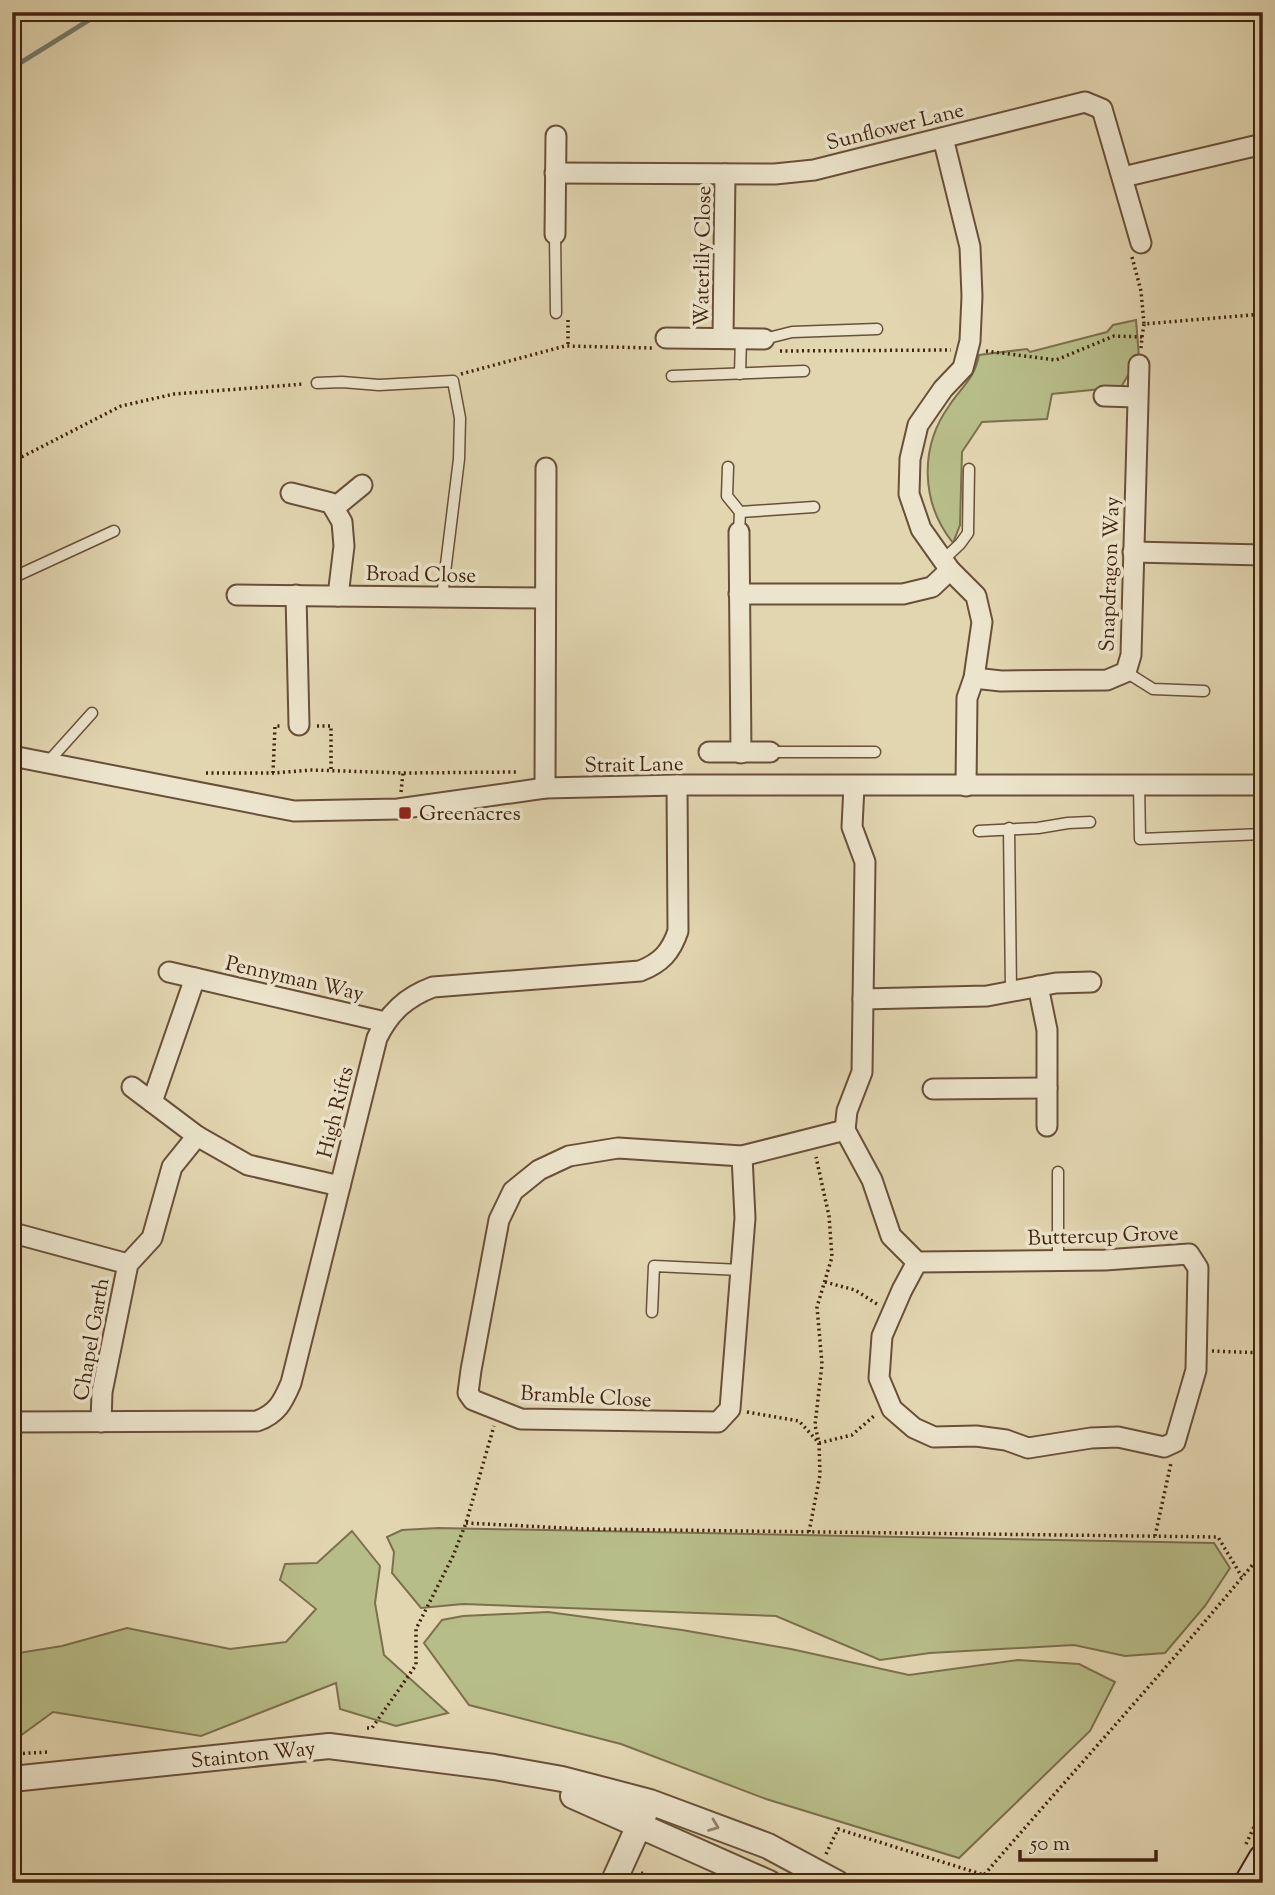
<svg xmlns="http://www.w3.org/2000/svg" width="1275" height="1895" font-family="'Sorts Mill Goudy',serif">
<rect width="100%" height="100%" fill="#e2d6b1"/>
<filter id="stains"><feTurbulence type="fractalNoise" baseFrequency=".00286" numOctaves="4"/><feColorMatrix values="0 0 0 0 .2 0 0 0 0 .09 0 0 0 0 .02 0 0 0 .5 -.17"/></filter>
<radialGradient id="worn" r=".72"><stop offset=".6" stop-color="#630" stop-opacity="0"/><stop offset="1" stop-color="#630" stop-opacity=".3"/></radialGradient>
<!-- green -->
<g fill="#b7bd89" stroke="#7c704c" stroke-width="2">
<path d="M1136,320L1139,357L1121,387L1052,394L1047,419L982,422L962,452L960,525L953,543C921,503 919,448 949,406C962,386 974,380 979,355L1027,349L1030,352L1107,332L1113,325Z"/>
<polygon points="438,1528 1214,1543 1230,1568 1205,1606 1165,1653 1125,1656 1074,1645 930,1653 880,1660 776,1616 463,1604 421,1608 392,1573 394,1552 387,1537 402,1530"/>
<polygon points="352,1531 380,1566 375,1603 384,1655 448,1713 396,1726 340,1709 336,1683 201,1736 53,1712 16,1739 12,1739 12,1654 62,1646 127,1628 230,1649 286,1642 316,1609 280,1580 285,1564 317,1563"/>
<polygon points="548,1612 682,1630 791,1649 909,1675 1018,1660 1079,1664 1115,1682 1090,1731 959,1858 766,1799 621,1744 469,1705 424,1643 442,1620 463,1616"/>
</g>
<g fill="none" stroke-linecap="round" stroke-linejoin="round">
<!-- stream -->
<polyline stroke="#737d6e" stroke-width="5" points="12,68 102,12"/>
<!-- service casing -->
<g stroke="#695038" stroke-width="13">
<g id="service">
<polyline points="555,234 556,313"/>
<polyline points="764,339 792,332 877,329"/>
<polyline points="740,374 741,338"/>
<polyline points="672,376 804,371"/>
<polyline points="317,383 342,382 379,385 453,381 460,418 459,459 442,597"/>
<polyline points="728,467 727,496 740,512 739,532"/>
<polyline points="740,512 814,507"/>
<polyline points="943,560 960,544 968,533 969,469"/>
<polyline points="12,578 114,531"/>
<polyline points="1126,672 1153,689 1204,691"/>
<polyline points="770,752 875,752"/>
<polyline points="47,763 92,713"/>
<polyline points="1139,785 1140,839 1263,834"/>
<polyline points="1009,828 1011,991"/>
<polyline points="979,831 1038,828 1068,823 1090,822"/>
<polyline points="1058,1261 1058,1172"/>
<polyline points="652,1312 654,1266 741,1270"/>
</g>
</g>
<!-- minor casing -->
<g stroke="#695038" stroke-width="23">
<g id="minor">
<polyline points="943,138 970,247 972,296 970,341 963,368 943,389 918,425 910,459 909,494 921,529 950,570 976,596 982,622 974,678 967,698 966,786"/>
<polyline points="555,173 775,174 814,170 1085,102 1102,109 1141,243"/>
<polyline points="1123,177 1263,144"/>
<polyline points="555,234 556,136"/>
<polyline points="666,338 764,339"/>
<polyline points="723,338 725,174"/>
<polyline points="1104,396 1137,397"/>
<polyline points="291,493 331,503 342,522 344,546 338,596"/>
<polyline points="334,508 362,485"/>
<polyline points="739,532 741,753"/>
<polyline points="1133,552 1263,555"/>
<polyline points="739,594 903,594 932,587 950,570"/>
<polyline points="237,595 545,598"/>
<polyline points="296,595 299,725"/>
<polyline points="974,678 1001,681 1107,680 1126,672 1131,655 1139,365"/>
<polyline points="709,752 770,752"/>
<polyline points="12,756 294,811 398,809 545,788 677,785 1263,785"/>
<polyline points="545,788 546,468"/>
<polyline points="169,972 385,1022"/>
<polyline points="1038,986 1047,1030 1047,1126"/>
<polyline points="863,999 987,996 1056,983 1091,982"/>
<polyline points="132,1087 197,1136 248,1165 340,1186"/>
<polyline points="933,1089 1047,1088"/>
<polyline points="152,1102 195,978"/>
<polyline points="845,1130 872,1180 891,1236 917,1262 1105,1260 1189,1254 1198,1268 1196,1370 1175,1442 1164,1447 1118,1437 1091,1438 1028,1448 1006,1440 976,1436 934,1437 914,1428 892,1409 879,1378 882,1336 902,1290 917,1262"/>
<polyline points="845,1130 847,1111 862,1072 865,862 852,827 854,786"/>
<polyline points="742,1156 745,1218 730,1409 718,1422 521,1419 473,1400 468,1393 471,1370 499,1220 513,1191 539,1170 569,1156 618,1148 742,1156 845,1130"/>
<polyline points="17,1234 128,1264"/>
<path d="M12,1422L257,1421C277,1414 283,1402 291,1383L377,1038C389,1013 406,997 433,987L640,971C661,963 671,952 678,931L677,785"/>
<polyline points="101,1422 102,1392 128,1264 152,1238 172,1167 197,1136"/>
</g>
</g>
<!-- tertiary casing -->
<g stroke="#695038" stroke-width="28">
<g id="tertiary">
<polyline points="12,1779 329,1746 494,1767 562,1779 650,1802 768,1846 837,1883"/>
<polyline points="573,1796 769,1883"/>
<polyline points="613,1883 646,1810"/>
</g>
</g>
<!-- secondary casing -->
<g stroke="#41240f" stroke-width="32">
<polyline id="secondary" points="1249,1883 1263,1859"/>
</g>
<!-- path -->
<g stroke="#41240f" stroke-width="3.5" stroke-dasharray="2 3.5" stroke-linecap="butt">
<polyline points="1132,257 1141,291 1144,324"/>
<polyline points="568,320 568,346"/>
<polyline points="1142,337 1144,324 1263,314"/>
<polyline points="780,351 951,350"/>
<polyline points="986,351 1056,360 1114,336 1142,337 1141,348"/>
<polyline points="461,374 565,346 653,348"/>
<polyline points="12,462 121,406 174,394 304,384"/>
<polyline points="317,726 331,726 331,771"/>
<polyline points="206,773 273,773 312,770 403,773 517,772"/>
<polyline points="273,773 275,726 282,726"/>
<polyline points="401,792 403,773"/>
<polyline points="825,1282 855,1290 877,1304"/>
<polyline points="1212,1351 1263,1353"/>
<polyline points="747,1412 799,1421 819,1443 852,1435 874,1416"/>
<polyline points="466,1523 585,1529 1218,1537 1242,1577"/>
<polyline points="809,1532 820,1475 819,1443 815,1425 822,1364 817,1307 832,1257 829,1216 816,1157"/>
<polyline points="1155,1536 1171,1463"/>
<polyline points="367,1728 372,1728 416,1665 416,1629 453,1556 466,1523 494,1426"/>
<polyline points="12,1754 49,1752"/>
<polyline points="1246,1844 1263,1808"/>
<path d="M826,1854L838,1829L984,1875C1077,1767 1173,1662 1263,1552"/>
<polyline points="641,1873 677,1883"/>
<polyline points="856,1877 866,1883"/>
</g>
<!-- service -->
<use href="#service" stroke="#ece4cc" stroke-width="10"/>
<!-- minor -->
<use href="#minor" stroke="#ece4cc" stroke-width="19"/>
<!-- tertiary -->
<use href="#tertiary" stroke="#ece4cc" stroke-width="24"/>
<!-- secondary -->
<use href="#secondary" stroke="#ece4cc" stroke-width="28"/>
</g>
<!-- one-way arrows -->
<defs><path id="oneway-chevron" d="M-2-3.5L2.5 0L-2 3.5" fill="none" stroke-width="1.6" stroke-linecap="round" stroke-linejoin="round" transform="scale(1.75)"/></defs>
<use stroke="#96846e" href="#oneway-chevron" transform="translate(714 1826) rotate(21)"/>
<!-- markers -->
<rect fill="#8f2418" stroke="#ece4cc" stroke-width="2.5" x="398" y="806" width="14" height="14" rx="3.5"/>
<g text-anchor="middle" stroke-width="7" stroke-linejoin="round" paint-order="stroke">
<!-- street labels -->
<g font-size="21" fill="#41240f" stroke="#ece4cc">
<text transform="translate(895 126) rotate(-14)" y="7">Sunflower Lane</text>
<text transform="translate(702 256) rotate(-89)" y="7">Waterlily Close</text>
<text transform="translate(421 574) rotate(1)" y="7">Broad Close</text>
<text transform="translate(1109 574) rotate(-88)" y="7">Snapdragon Way</text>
<text transform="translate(634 764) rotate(-1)" y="7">Strait Lane</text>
<text transform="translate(295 978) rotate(13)" y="7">Pennyman Way</text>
<text transform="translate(335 1112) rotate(-76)" y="7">High Rifts</text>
<text transform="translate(1103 1235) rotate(-2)" y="7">Buttercup Grove</text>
<text transform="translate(91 1339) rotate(-80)" y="7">Chapel Garth</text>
<text transform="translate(586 1396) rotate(3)" y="7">Bramble Close</text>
<text transform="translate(253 1754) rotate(-6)" y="7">Stainton Way</text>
</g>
<!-- poi labels -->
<g font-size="21" fill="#41240f" stroke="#ece4cc" text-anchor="start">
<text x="419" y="820">Greenacres</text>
</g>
</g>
<!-- margin -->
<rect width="1275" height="1895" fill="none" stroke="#e2d6b1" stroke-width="42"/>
<rect x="14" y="14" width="1247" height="1867" fill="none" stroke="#41240f" stroke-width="3.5"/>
<rect x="21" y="21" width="1233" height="1853" fill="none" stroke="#41240f" stroke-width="2"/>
<!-- scale -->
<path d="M1020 1850v10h136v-10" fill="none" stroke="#41240f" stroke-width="3.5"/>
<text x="1030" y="1850" font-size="21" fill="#41240f" stroke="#ece4cc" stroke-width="5" paint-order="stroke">50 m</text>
<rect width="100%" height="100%" filter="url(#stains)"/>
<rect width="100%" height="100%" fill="url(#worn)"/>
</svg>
